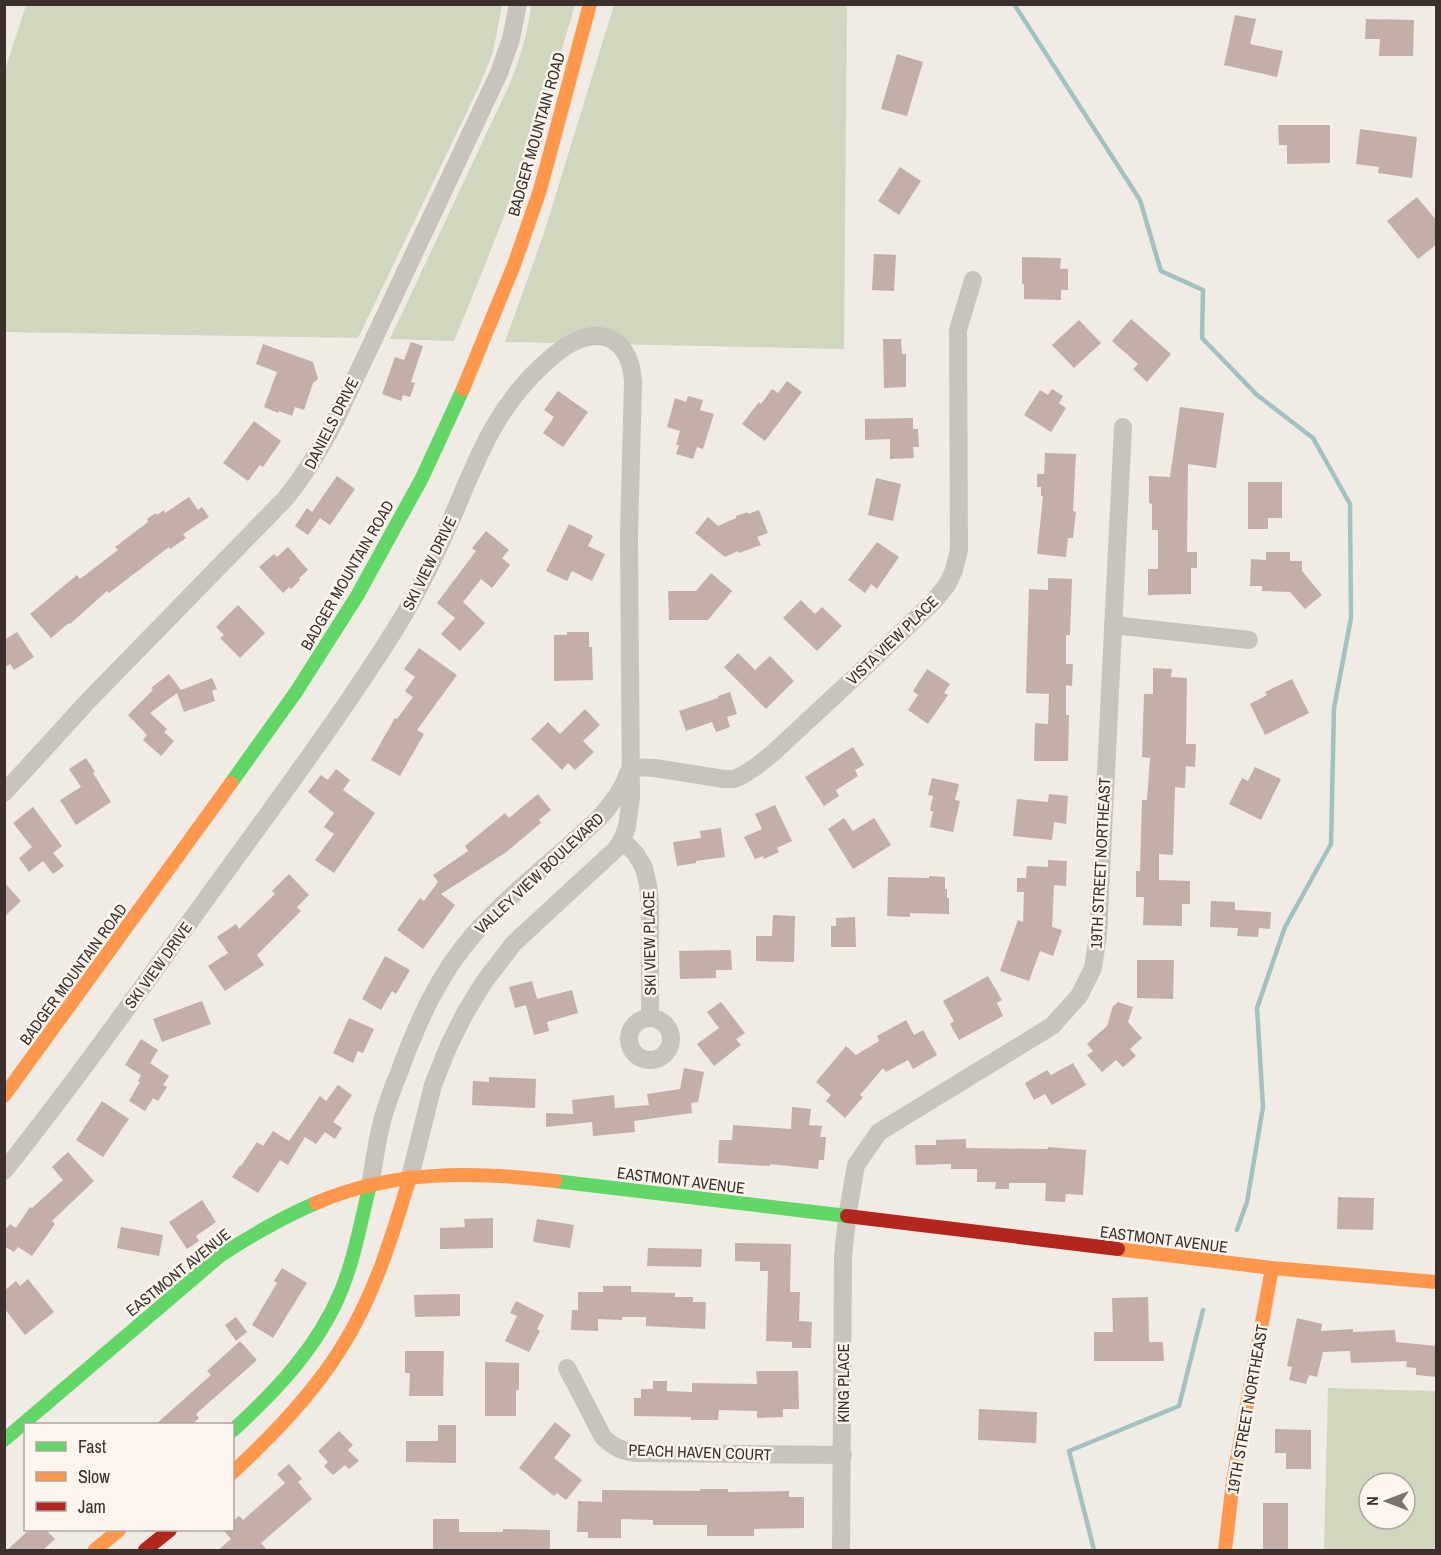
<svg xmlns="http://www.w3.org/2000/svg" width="1441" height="1555" font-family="'Archivo Narrow',sans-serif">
<rect width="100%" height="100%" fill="#f0ebe5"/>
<!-- green -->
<g fill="#d1d6bf" fill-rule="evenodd">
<polygon points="26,5 26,4 502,5 493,52 477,91 358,338 5,332 5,67 6,67"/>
<path d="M531,5H575C542,119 500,231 454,341L390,339L511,81C521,54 528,33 531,5Z"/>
<polygon points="614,5 847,5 844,349 505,342 544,233"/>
<path d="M1328,1388L1436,1391V1550H1324ZM1369,1483H1405V1519H1369Z"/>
</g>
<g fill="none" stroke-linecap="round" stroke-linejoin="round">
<!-- stream -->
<g stroke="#a1c2c1" stroke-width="4.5">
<polyline points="1014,4 1140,200 1161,271 1203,290 1202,338 1257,395 1313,438 1350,504 1351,618 1334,708 1331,844 1285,927 1257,1008 1263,1107 1247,1202 1237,1230"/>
<polyline points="1094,1550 1069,1451 1179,1406 1203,1310"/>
</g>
</g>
<!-- building -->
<g fill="#c3afa7">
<polygon points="1235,15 1256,19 1250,44 1283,51 1277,77 1224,65"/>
<polygon points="1366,19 1414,20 1413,56 1379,56 1380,39 1365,39"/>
<polygon points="897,54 923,62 907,116 881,109"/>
<polygon points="1278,125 1330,125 1330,163 1287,164 1287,145 1279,145"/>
<polygon points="1360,129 1417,137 1412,178 1378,173 1379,167 1356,164"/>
<polygon points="900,167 921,181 899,215 878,201"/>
<polygon points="1417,197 1437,221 1437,244 1418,259 1387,221"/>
<polygon points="874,254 896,255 894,291 872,290"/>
<polygon points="1022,257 1061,258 1060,269 1068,269 1068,290 1061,290 1061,300 1024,299 1024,284 1022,284"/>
<polygon points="1131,319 1171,354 1147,382 1133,369 1138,364 1112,341"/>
<polygon points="1079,320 1101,343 1074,368 1052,345"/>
<polygon points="883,339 901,339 902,354 906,354 906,387 884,388"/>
<polygon points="411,342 423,346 411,382 415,383 410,397 403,395 401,401 382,394 395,357 404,360"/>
<polygon points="263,344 313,362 318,379 313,383 304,410 295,407 292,416 279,411 278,413 264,407 277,372 256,364"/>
<polygon points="787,381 802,392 765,441 742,424 759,402 761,404 772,389 778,393"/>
<polygon points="1052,389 1063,396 1059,403 1066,408 1051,432 1024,415 1040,390 1048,395"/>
<polygon points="558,391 588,412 563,447 543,433 554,417 544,410"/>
<polygon points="688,396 703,400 700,410 714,414 703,449 697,447 693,459 676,454 679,445 676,445 680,431 667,427 675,398 686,402"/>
<polygon points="1180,407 1224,413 1216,468 1188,464 1187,552 1197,552 1197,568 1191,568 1191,594 1148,595 1148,569 1158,569 1158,530 1152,530 1152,504 1149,503 1149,476 1170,477"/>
<polygon points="913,418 913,429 918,429 919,447 913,447 914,458 890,459 890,439 865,440 865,419"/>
<polygon points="254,421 281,441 263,467 260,465 248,481 223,463"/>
<polygon points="1045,453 1076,454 1073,511 1076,512 1073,538 1068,538 1066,557 1037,554 1043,496 1041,496 1041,487 1037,487 1037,474 1044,474"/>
<polygon points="337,476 355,489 330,525 320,518 308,535 295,526 307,508 312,512"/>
<polygon points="876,478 901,484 893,521 868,515"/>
<polygon points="1248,482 1282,482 1282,518 1268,518 1268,529 1248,529"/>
<polygon points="189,497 198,510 202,507 209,517 183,534 186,538 170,549 169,547 109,593 107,591 70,624 69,623 51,638 30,614 77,575 80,579 118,550 115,547 148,522 147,519 156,513 157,515 164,510 165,513"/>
<polygon points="759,510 768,533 757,537 761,545 739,553 738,551 725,557 695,533 708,517 718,526 736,518 736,516 748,512 748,514"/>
<polygon points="569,524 593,536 588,546 605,554 592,581 572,571 567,581 546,571"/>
<polygon points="486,531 509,550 502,558 510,565 492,588 481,579 463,602 485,623 460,651 441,634 455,618 437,603 476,551 472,548"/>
<polygon points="877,542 899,557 877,589 871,584 865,593 848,580"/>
<polygon points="288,547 308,570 299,578 300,580 291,589 289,587 283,593 259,567 274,554 277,557"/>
<polygon points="1266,552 1290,552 1290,561 1302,561 1302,571 1322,595 1305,609 1290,592 1262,591 1262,586 1250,586 1251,559 1266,560"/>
<polygon points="711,573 732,591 708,620 669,620 668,591 696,591"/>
<polygon points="1048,578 1072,579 1070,635 1066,635 1066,664 1073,664 1072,686 1066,685 1066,715 1069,715 1068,761 1034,761 1035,723 1048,724 1049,694 1026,693 1029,589 1048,590"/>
<polygon points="801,600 815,614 822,607 842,626 817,651 783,618"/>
<polygon points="238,605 265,633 240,658 220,638 224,635 216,627"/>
<polygon points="17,632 34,657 14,670 10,664 4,668 4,640"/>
<polygon points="567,632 589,632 589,647 592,647 593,680 554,681 554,635 567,635"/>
<polygon points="419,648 457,675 417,730 424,734 400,776 371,760 395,718 397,719 413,697 405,691 415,677 404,669"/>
<polygon points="738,653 755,670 770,656 794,681 766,709 724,667"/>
<polygon points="1153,668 1172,669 1171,677 1187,678 1186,744 1196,744 1195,767 1186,766 1185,788 1175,787 1173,855 1159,854 1159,880 1190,881 1190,904 1182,904 1182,926 1143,925 1144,897 1136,897 1136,871 1140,871 1142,800 1147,800 1150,758 1142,757 1144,694 1153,694"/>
<polygon points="927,669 950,684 944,693 948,695 928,724 908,710 918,695 913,691"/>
<polygon points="169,674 181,690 212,678 217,689 212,691 215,701 184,712 177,693 150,713 167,729 164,732 174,741 161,756 143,740 147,735 128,715 153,690 151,688"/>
<polygon points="1292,679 1309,713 1265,735 1250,704 1267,695 1265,692"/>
<polygon points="730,692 737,714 727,717 730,727 716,732 712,722 686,731 679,711 718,698 718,696"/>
<polygon points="585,709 600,725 583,741 594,752 575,770 568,763 562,770 531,739 548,722 560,734"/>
<polygon points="853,747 864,765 855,770 858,776 836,790 839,796 824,806 805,777"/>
<polygon points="86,758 95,772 93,773 111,802 76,825 60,800 81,787 69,769"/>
<polygon points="1255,767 1281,779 1261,820 1229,804 1242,778 1248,781"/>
<polygon points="336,769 350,780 343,790 375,813 334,873 315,860 334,834 324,827 334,813 308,792 321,775 328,780"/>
<polygon points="932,778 959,784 955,800 960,801 953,832 930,827 933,811 930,811 933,796 928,795"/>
<polygon points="538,794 551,810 539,820 541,823 505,853 441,894 455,905 423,949 397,930 420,898 424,901 438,882 433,875 468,851 465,846 505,813 509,818"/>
<polygon points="1049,794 1068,796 1066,824 1054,822 1052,840 1013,836 1017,799 1048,802"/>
<polygon points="775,805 792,841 777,848 779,852 764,859 763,856 755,859 744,837 762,829 755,814"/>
<polygon points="33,807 62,846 53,853 64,866 53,874 43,861 29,872 19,858 32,847 13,823"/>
<polygon points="844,818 853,831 874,818 891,845 853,869 828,829"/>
<polygon points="721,828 725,857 696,861 696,863 677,866 673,842 701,838 700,831"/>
<polygon points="1048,860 1067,861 1066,886 1054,885 1052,927 1062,930 1053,956 1040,951 1029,981 1000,971 1018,920 1023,922 1024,892 1017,892 1017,878 1026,878 1027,866 1048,867"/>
<polygon points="289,874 309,895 297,907 301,911 257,955 264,965 225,991 208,966 228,953 217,937 236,924 239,929 275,894 272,891"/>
<polygon points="929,876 945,877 945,889 947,889 947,898 949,898 949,914 910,913 910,917 887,916 888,877 929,878"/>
<polygon points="4,882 21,901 4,917"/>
<polygon points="1211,901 1235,902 1235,910 1271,912 1270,929 1259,928 1258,937 1237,936 1238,928 1210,927"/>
<polygon points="773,915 795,916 794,962 756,961 756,936 772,936"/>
<polygon points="855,917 856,947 831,947 831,926 836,926 836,918"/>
<polygon points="731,950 732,970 716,970 716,978 680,979 679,951"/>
<polygon points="385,956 410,970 396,994 392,991 381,1010 362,999"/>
<polygon points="1137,960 1174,960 1173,999 1137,998"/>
<polygon points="988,976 1002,1000 997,1003 1003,1016 959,1040 950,1024 954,1021 943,1001"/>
<polygon points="532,981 537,999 572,990 578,1013 547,1022 549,1031 534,1035 526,1005 515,1008 509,987"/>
<polygon points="202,1001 211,1024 162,1042 153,1019"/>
<polygon points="721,1002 745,1033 736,1039 741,1045 714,1066 697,1044 719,1028 707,1012"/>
<polygon points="1118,1002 1133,1007 1128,1022 1142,1038 1130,1049 1136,1056 1123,1067 1116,1060 1102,1072 1087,1055 1093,1051 1087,1044 1107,1026 1113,1006"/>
<polygon points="349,1018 374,1029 363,1053 358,1051 353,1063 333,1053"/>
<polygon points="906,1020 914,1035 923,1030 937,1055 913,1069 908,1060 886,1072 883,1068 860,1095 863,1097 845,1118 826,1101 831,1095 816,1082 846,1046 856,1055 879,1041 877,1036"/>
<polygon points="141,1039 158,1050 150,1063 169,1076 163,1085 167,1087 158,1101 153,1098 145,1111 129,1101 140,1082 138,1081 141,1075 125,1065"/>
<polygon points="1073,1063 1086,1085 1052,1105 1045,1094 1034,1100 1025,1083 1047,1070 1051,1075"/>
<polygon points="684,1068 704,1072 698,1102 691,1103 692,1113 634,1121 635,1132 593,1136 592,1122 546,1127 546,1113 573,1114 572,1100 614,1095 615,1108 649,1105 647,1094 680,1089"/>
<polygon points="489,1077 536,1079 535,1108 472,1105 473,1081 489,1082"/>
<polygon points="338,1085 352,1095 333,1122 342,1128 335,1139 325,1132 316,1144 305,1137 288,1165 280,1160 258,1193 232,1177 240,1165 241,1166 257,1142 263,1146 273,1131 289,1141 320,1096 326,1101"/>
<polygon points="102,1101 129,1119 103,1157 76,1140"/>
<polygon points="792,1107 811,1109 809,1125 822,1126 820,1137 826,1137 824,1160 819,1160 818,1169 770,1164 770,1166 718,1163 719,1140 732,1140 733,1125 791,1129"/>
<polygon points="966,1139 966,1148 1048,1149 1048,1147 1086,1150 1083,1195 1066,1194 1065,1202 1045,1201 1046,1183 1009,1183 1009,1189 995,1189 996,1182 977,1182 977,1169 951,1169 951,1164 916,1165 915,1145 936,1145 936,1140"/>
<polygon points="68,1152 94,1181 52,1221 55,1224 32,1256 18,1247 14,1252 4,1246 4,1231 10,1224 16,1228 30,1207 32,1208 63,1180 52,1167"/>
<polygon points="1338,1197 1374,1198 1373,1230 1337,1229"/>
<polygon points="202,1200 216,1222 196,1236 199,1241 187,1249 169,1222"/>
<polygon points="493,1218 493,1248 440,1249 440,1228 465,1227 464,1219"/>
<polygon points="537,1219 574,1225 570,1248 533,1242"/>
<polygon points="121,1227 163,1235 159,1256 117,1248"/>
<polygon points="735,1243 791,1244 790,1292 800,1292 799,1321 812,1322 811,1348 792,1348 792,1342 766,1341 768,1271 760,1271 760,1262 735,1261"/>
<polygon points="648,1248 702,1249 701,1267 647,1266"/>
<polygon points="282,1268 307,1283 273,1338 252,1325 277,1283 274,1281"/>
<polygon points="28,1279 54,1312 25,1335 4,1308 4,1291 16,1281 20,1286"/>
<polygon points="603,1286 631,1286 631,1292 675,1293 675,1297 693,1297 693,1302 706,1302 705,1329 646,1326 646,1317 622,1317 622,1320 598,1319 598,1331 571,1330 572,1310 578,1310 578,1292 603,1292"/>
<polygon points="460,1294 460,1316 415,1317 414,1295"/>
<polygon points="1148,1297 1149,1342 1163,1342 1164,1361 1094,1361 1094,1332 1113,1332 1112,1298"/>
<polygon points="516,1301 544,1315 537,1329 540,1331 529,1352 505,1341 517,1316 510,1313"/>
<polygon points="236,1317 247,1332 236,1341 225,1325"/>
<polygon points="1297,1318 1322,1324 1321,1331 1353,1329 1353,1332 1395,1330 1396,1342 1437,1346 1437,1377 1416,1375 1416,1368 1406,1367 1407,1361 1351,1363 1350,1351 1323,1352 1317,1377 1309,1375 1306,1384 1289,1380 1292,1367 1287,1366"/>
<polygon points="240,1341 257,1360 196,1414 199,1418 192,1425 155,1425 211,1375 207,1371"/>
<polygon points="405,1351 444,1351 443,1396 409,1396 410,1373 405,1373"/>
<polygon points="485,1362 519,1363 519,1390 516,1390 516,1416 485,1416"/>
<polygon points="756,1371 798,1371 799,1409 783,1409 783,1417 757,1418 757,1411 719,1410 718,1420 691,1420 691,1417 634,1416 634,1398 641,1398 641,1389 653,1389 653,1381 667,1381 667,1391 692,1392 692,1383 757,1384"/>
<polygon points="979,1409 1037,1412 1036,1443 978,1440"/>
<polygon points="555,1422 571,1435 554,1458 582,1480 566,1500 557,1493 554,1496 519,1468"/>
<polygon points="438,1425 456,1425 456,1463 406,1462 406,1441 438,1441"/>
<polygon points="1275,1429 1311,1430 1311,1469 1286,1469 1286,1453 1275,1453"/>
<polygon points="339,1431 353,1445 348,1450 359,1461 349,1469 345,1465 333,1475 324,1466 328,1462 318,1451"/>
<polygon points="289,1464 302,1479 298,1482 312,1499 261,1543 268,1551 217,1551 231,1539 223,1530 232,1530 232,1522 239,1516 243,1520 285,1483 277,1474"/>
<polygon points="700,1489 728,1489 728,1492 789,1491 789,1497 804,1497 804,1528 754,1529 754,1536 707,1536 707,1525 653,1525 653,1520 621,1519 621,1538 588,1538 588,1532 577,1532 578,1501 602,1502 602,1490 700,1491"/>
<rect x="1263" y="1503" width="25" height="48"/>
<polygon points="433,1519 459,1519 459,1532 503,1532 503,1529 550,1530 550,1551 433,1551"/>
<polygon points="29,1530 46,1530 55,1539 42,1551 6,1551"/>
</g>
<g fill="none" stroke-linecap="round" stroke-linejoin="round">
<!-- street -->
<g stroke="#c9c3be" stroke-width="18">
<polyline points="1113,625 1249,640"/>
<polyline points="631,767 655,768 724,779 734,779 743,775 754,768 773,753 858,674 934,601 947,585 954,570 959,550 958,330 973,280"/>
<path d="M4,793L88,701L284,500C305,475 321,448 336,419L499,73L511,39L518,4"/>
<polyline points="622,840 636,854 644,868 648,885 650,904 650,1018"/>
<circle cx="650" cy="1039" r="21"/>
<path d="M4,1171C72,1086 135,997 199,909C266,816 335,725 396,628C417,594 435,557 451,520C477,460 494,409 544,364C552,357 560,349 570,344C606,324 631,344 633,382L629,536L631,797L627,827L622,840L616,849L514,943L484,982L464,1015L449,1045L433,1085L410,1177"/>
<path d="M370,1185C374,1165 376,1145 381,1126C385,1107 393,1088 400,1070C418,1021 439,974 474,934C512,891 560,856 601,816C613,802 623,789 629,771"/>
<path d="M567,1368L603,1437C613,1447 622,1451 636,1453L843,1455"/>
<polyline points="841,1550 843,1257 847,1217 856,1165 879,1132 1052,1026 1079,996 1093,968 1098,935 1123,427"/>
</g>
<!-- fast -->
<g stroke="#63d668" stroke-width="14">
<polyline points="231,783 296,692 357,596 422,478 463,389"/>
<polyline points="555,1181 847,1216"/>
<path d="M232,1431C276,1391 318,1347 341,1291C355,1257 361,1220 370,1185"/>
<path d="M4,1440L221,1255C252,1235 283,1217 316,1203"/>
</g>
<!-- slow -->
<g stroke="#ff974d" stroke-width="14">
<polyline points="463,389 514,265 540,190 590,4"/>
<polyline points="4,1096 231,783"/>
<path d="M316,1203C392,1170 475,1171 555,1181"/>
<polyline points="1118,1249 1272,1268 1436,1282"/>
<path d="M232,1473C272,1436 311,1396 340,1350C374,1297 392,1237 410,1177"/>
<polyline points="95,1550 119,1530"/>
<polyline points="1225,1550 1233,1481 1272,1268"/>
</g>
<!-- jam -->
<g stroke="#b3261e" stroke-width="14">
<polyline points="847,1216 1118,1249"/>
<polyline points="145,1550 170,1530"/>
</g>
</g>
<g text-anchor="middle" stroke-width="5" stroke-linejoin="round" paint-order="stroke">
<!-- street labels -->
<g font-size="16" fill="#3b302b" stroke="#fbf5ee">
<text transform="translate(536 134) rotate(-74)" y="6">BADGER MOUNTAIN ROAD</text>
<text transform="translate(331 423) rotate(-63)" y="6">DANIELS DRIVE</text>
<text transform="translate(429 563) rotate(-64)" y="6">SKI VIEW DRIVE</text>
<text transform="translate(347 575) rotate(-60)" y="6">BADGER MOUNTAIN ROAD</text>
<text transform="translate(892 640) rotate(-44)" y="6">VISTA VIEW PLACE</text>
<text transform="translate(1100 863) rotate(-87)" y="6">19TH STREET NORTHEAST</text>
<text transform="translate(539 873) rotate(-43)" y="6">VALLEY VIEW BOULEVARD</text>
<text transform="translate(649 943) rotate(-91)" y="6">SKI VIEW PLACE</text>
<text transform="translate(158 965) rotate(-54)" y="6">SKI VIEW DRIVE</text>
<text transform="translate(73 974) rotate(-54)" y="6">BADGER MOUNTAIN ROAD</text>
<text transform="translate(681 1180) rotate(7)" y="6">EASTMONT AVENUE</text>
<text transform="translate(1164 1239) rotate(7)" y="6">EASTMONT AVENUE</text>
<text transform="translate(178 1272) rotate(-39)" y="6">EASTMONT AVENUE</text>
<text transform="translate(843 1383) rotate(-90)" y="6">KING PLACE</text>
<text transform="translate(1247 1409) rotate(-80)" y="6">19TH STREET NORTHEAST</text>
<text transform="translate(700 1452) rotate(2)" y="6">PEACH HAVEN COURT</text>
</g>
</g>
<!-- border -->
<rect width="1441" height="1555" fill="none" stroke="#3b302b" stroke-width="12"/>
<!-- legend -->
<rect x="24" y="1423" width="210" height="108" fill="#fbf5ee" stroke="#aea6a0" stroke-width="1.5"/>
<rect x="36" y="1442" width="30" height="9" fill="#63d668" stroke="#aea6a0" stroke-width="1.5"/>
<text x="78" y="1453" font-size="18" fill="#3b302b">Fast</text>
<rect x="36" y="1472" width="30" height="9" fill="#ff974d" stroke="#aea6a0" stroke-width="1.5"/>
<text x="78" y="1483" font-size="18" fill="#3b302b">Slow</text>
<rect x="36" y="1502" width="30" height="9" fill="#b3261e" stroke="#aea6a0" stroke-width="1.5"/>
<text x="78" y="1513" font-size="18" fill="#3b302b">Jam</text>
<!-- north arrow -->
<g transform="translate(1387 1501) rotate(270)"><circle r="28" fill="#fbf5ee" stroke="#aea6a0" stroke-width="1.5"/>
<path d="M0-4.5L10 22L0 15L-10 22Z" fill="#7a716c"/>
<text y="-9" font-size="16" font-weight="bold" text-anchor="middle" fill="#3b302b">N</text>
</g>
</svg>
